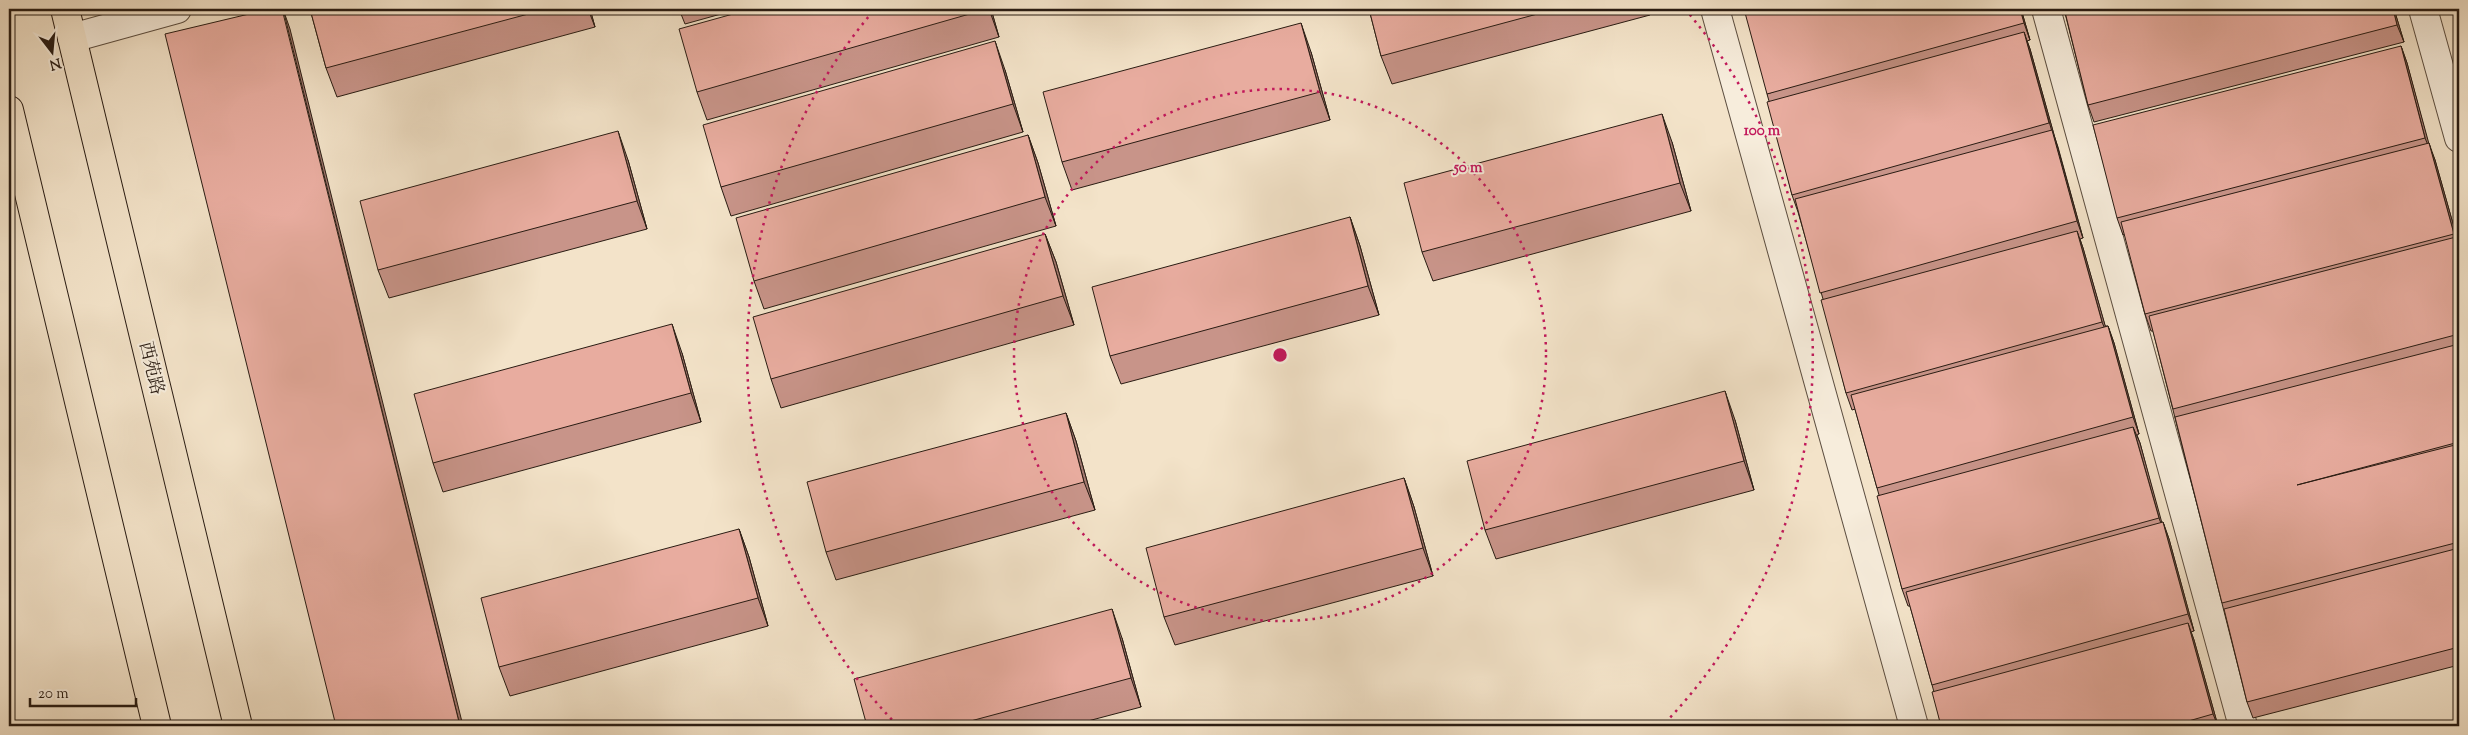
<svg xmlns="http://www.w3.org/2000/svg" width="2468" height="735" font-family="'Sorts Mill Goudy','Noto Serif SC',serif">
<rect width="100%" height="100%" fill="#f3e3c9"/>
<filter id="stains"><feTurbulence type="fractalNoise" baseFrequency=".004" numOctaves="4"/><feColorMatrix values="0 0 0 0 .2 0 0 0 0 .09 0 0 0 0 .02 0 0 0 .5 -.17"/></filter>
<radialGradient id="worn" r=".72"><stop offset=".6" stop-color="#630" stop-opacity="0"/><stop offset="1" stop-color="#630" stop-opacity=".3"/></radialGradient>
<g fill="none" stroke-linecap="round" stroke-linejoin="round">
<!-- minor casing -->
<g stroke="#5c4e40" stroke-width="30">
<g id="minor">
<polyline points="1715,9 1914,726"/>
<polyline points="2046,9 2243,726"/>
<polyline points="2423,9 2459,138"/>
<polyline points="72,38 177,9"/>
</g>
</g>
<!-- major casing -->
<g stroke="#291c13" stroke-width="30">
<g id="major">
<polyline points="65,9 238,726"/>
<polyline points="9,110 157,726"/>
</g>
</g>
<!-- minor -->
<use href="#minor" stroke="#f7eddc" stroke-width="28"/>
<!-- major -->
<use href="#major" stroke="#f3e3c9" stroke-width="28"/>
</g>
<!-- wall -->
<g fill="#c89489" stroke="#291c13">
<polygon points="310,9 590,9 595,27 337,97 326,68"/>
<polygon points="679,9 739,9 685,24"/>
<polygon points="751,9 991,9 999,37 707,120 697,92"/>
<polygon points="1369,9 1649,9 1650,15 1392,84 1381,56"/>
<polygon points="2021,9 2030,40 2027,41 2030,49 2054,135 2058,147 2083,238 2080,239 2083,248 2105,326 2108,326 2114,343 2139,434 2137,435 2140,443 2161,523 2163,522 2169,539 2194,631 2191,632 2194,640 2218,726 1941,726 1934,692 1910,606 1908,606 1902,589 1879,495 1855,409 1852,410 1846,393 1823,299 1798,212 1792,195 1769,101 1767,94"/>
<polygon points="2064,9 2394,9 2404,42 2094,122 2088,105"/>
<polygon points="2453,9 2459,9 2459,15 2456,16"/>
<polygon points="2401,46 2407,63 2428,143 2435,160 2459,245 2459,665 2253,718 2247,702 2153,331 2151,331 2145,314 2125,234 2123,235 2117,218"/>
<polygon points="1311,52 1330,120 1072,190 1062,162"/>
<polygon points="1005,70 1023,132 731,216 721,187"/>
<polygon points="1028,135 1038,163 1056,226 764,309 754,281"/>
<polygon points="1672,142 1691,211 1433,281 1422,252"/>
<polygon points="628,160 647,229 389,298 378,270"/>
<polygon points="1350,217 1360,246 1379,315 1121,384 1110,356"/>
<polygon points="1045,234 1056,262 1074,325 781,408 771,379"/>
<polygon points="682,353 701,422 443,492 433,463"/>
<polygon points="1066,413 1076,441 1095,510 836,580 826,552"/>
<polygon points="1735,420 1754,490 1496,559 1485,530"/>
<polygon points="1404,478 1414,507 1433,576 1175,645 1164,617"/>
<polygon points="739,529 749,557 768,626 510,696 499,667"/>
<polygon points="1122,638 1141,707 1069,726 867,726"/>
</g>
<!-- shaded-wall -->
<g fill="#a2786f" stroke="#291c13">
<polygon points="283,9 290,29 463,726 460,726"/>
<polygon points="588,9 590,9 595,27"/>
<polygon points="989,9 991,9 999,37"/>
<polygon points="2020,9 2021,9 2030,40 2024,23"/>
<polygon points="2393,9 2394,9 2404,42 2397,25"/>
<polygon points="1301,23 1311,52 1330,120 1320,92"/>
<polygon points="2024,32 2030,49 2083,238 2077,221"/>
<polygon points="995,41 1005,70 1023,132 1013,104"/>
<polygon points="2401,46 2407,63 2432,155 2425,138"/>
<polygon points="1662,114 1672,142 1691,211 1680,183"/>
<polygon points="618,131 628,160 647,229 637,201"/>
<polygon points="1028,135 1038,163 1056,226 1045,197"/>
<polygon points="2429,143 2435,160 2459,245 2459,249 2454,234"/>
<polygon points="1350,217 1360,246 1379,315 1368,286"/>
<polygon points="2077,231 2083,248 2109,339 2102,322"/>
<polygon points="1045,234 1056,262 1074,325 1063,296"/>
<polygon points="672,324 682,353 701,422 691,393"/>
<polygon points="2108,326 2114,343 2139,434 2133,417"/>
<polygon points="1725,391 1735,420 1754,490 1744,461"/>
<polygon points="1066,413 1076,441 1095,510 1084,482"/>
<polygon points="2133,427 2140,443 2165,534 2159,518"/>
<polygon points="1404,478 1414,507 1433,576 1423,548"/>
<polygon points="2163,522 2169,539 2194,631 2188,614"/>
<polygon points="739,529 749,557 768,626 758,598"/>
<polygon points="1112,609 1122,638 1141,707 1131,678"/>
<polygon points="2188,623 2194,640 2218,726 2213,714"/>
</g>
<!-- building -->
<g fill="#e8ac9f" stroke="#291c13">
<polygon points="270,9 282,9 460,726 336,726 165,34"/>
<polygon points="310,9 547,9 326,68"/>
<polygon points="751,9 987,9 697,92 679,29"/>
<polygon points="1369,9 1556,9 1381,56"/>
<polygon points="1744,9 2020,9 2024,23 1767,94"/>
<polygon points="2078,9 2393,9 2397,25 2088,105 2065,12"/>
<polygon points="2457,22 2459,22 2459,31"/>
<polygon points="1301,23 1320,92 1062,162 1043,92"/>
<polygon points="2024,32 2049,123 1792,195 1767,102"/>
<polygon points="995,41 1013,104 721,187 703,125"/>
<polygon points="2401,46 2425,138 2117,218 2093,125"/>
<polygon points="1662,114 1680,183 1422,252 1404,183"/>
<polygon points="2052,130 2077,221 1820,293 1795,199"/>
<polygon points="618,131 637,201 378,270 360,201"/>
<polygon points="1028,135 1045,197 754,281 736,218"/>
<polygon points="2429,143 2454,234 2145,314 2121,222"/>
<polygon points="1350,217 1368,286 1110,356 1092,287"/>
<polygon points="2077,231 2102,322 1846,393 1821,300"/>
<polygon points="1045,234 1063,296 771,379 753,317"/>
<polygon points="2456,237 2459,248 2459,334 2173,409 2149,316"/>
<polygon points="672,324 691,393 433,463 414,394"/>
<polygon points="2108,326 2133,417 1877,488 1851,395"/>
<polygon points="2459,344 2459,442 2297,485 2459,444 2459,542 2222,603 2175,417"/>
<polygon points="1725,391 1744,461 1485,530 1467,461"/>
<polygon points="1066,413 1084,482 826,552 807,482"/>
<polygon points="2133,427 2159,518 1902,589 1877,496"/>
<polygon points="1404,478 1423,548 1164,617 1146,548"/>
<polygon points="2163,522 2188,614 1932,685 1906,592"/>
<polygon points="739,529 758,598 499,667 481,598"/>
<polygon points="2459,548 2459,647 2247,702 2224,609"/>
<polygon points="1112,609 1131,678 952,726 867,726 854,679"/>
<polygon points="2188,623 2213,714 2171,726 1941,726 1932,692"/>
</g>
<!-- distance rings -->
<g fill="none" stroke="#c2185b" stroke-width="2.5" stroke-dasharray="2.5 5">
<circle cx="1280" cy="355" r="266"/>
<path d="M897 725A532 532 0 0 1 875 9M1685 9A532 532 0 0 1 1663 725"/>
</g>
<g text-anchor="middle" stroke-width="4" stroke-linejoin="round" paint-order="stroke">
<!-- street labels -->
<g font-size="18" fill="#291c13" stroke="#f7eddc">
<text transform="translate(152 368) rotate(76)" y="6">西苑路</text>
</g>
</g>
<circle cx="1280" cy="355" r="8" fill="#c2185b" stroke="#f7eddc" stroke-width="2.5"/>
<g font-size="15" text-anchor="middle" font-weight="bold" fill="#c2185b" stroke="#f7eddc" stroke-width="4" stroke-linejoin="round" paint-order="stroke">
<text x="1762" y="135">100 m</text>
<text x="1468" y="172">50 m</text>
</g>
<!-- margin -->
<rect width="2468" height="735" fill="none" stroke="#f3e3c9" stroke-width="30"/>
<rect x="10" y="10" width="2448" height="715" fill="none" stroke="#291c13" stroke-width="2.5"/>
<rect x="15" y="15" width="2438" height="705" fill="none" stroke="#291c13"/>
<!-- north arrow -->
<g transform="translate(52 52) rotate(164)" stroke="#f7eddc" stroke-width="4" paint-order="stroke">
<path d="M0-4L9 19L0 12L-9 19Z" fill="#291c13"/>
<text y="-8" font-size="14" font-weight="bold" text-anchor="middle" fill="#291c13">N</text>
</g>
<!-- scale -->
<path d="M30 698v8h106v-8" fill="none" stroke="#291c13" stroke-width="2.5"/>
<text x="38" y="698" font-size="15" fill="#291c13" stroke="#f7eddc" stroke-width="4" paint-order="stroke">20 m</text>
<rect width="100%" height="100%" filter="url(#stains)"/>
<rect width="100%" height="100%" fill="url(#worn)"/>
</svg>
